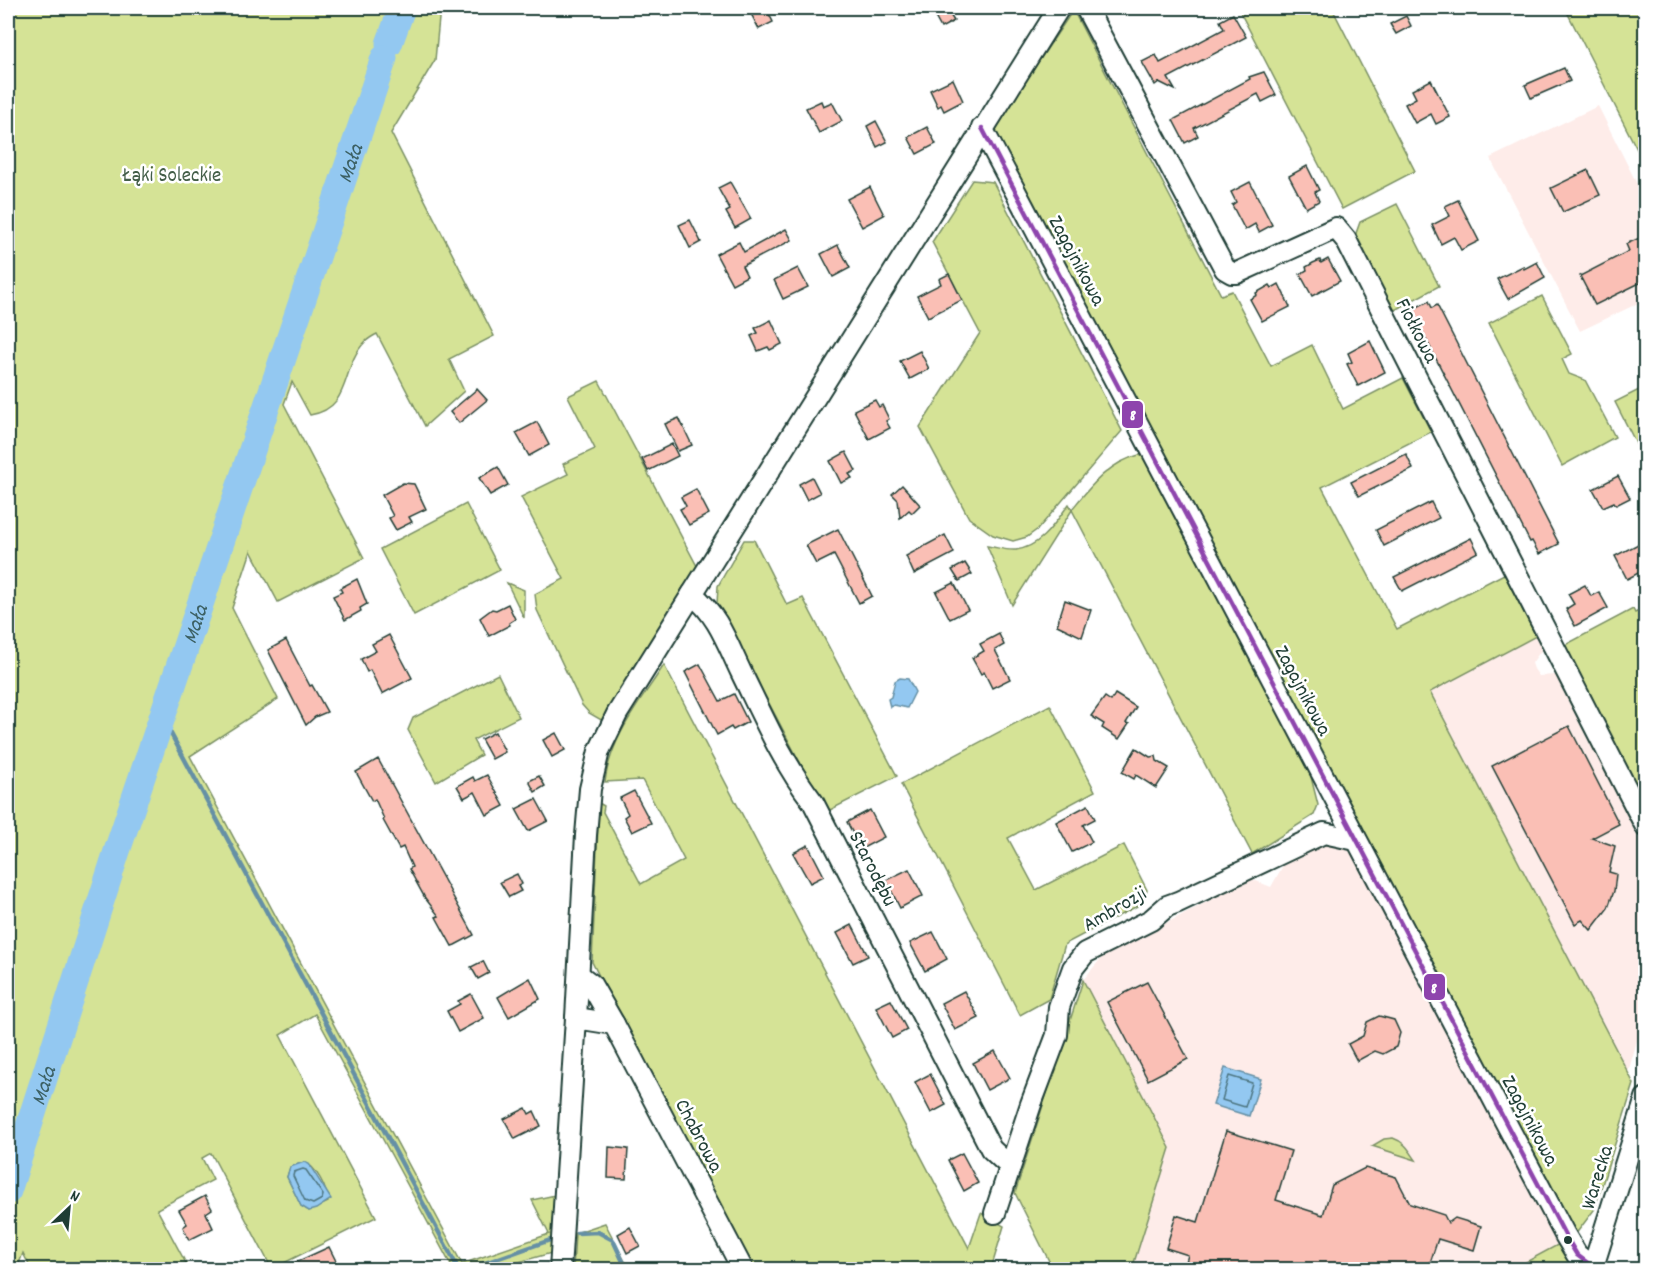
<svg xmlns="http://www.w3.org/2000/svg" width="1653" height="1277" font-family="Dekko,sans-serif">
<rect width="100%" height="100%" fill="#fff"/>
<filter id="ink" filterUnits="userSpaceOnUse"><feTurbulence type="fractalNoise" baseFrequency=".0167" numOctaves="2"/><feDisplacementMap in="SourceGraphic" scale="12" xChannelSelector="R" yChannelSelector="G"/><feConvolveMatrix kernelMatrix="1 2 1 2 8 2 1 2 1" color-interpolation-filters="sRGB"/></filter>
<g filter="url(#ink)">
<!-- built -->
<g fill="#feece9">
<polygon points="1598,106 1645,200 1645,300 1580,331 1490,158"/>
<polygon points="1536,636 1542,649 1532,663 1534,669 1539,676 1555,675 1645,850 1645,1012 1628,1073 1429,692"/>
<polygon points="1326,841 1353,850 1570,1269 1132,1269 1170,1148 1083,980 1103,956 1251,879 1271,887 1285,862"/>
</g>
<!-- green -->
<g fill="#d5e396" stroke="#7a9065" stroke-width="1.5" fill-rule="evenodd">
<path d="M8,8H440L435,60L391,133L494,336L449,359L464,391L425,426L377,334C373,336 368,339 365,342C340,367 353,408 310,415L292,382L284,404L364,558L278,602L251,551L232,608L278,699L190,756L462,1264L549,1234L532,1200L555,1195L559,1197L555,1252L494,1269H453L315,1014L280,1035L376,1217L272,1269L211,1153L202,1158L213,1180L157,1209L189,1269H31L23,1253L17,1269H8ZM304,1162C317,1167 327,1189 328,1202L309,1211L301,1206L287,1177L290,1167Z"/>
<polygon points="1238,8 1332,8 1415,171 1342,209"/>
<polygon points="1565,8 1645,8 1645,165"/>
<polygon points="1073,10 1221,295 1232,291 1271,366 1312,345 1343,409 1403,378 1431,432 1322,487 1397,629 1504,574 1536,636 1430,692 1634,1084 1594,1210 1575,1235 993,130"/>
<polygon points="972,180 993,182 1122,431 1038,529 1027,537 1013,541 993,535 969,518 920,427 980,333 932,242"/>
<polygon points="1397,204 1439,286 1393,311 1355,236 1360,222"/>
<polygon points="1542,296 1572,354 1562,359 1569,374 1585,380 1615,437 1562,466 1489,323"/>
<polygon points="599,381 698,568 653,636 603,721 589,713 582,705 537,610 535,594 564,579 521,497 568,474 563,464 595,449 568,396"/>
<polygon points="1645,387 1645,461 1615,402"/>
<path d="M1139,455L1147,458L1309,769L1318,805L1314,815L1252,854L1072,510L1012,605L987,546C996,547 1007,551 1016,550C1041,547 1055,523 1069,504L1072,509C1091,486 1108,463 1139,455Z"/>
<polygon points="466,504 500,570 414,615 380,549"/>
<polygon points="744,540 754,540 787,605 803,598 897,776 826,812 717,604 718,586"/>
<polygon points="507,583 524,590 524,618"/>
<polygon points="1645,608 1645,803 1565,645 1633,609 1635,613"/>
<path d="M664,665L969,1248L981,1213L1004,1226L991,1269H749L592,962L599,803L604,806L603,812L641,884L684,860L642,780L605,782C610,738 641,701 664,665Z"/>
<polygon points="498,674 519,717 473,740 481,755 436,782 408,730 413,718"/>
<polygon points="1050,705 1095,791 1008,838 1036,890 1124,845 1147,890 1143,903 1065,944 1049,999 1020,1015 901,784"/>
<polygon points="1083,980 1170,1148 1132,1269 1053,1269 1015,1193"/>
<path d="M1393,1138C1405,1142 1409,1150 1416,1160L1372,1146L1384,1139Z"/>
<polygon points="605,1223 629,1269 573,1269 575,1233"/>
<polygon points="1563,1242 1577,1269 1530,1269 1526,1262"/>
</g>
<!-- water -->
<g fill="#93c8f1" stroke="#6590a5" stroke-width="1.5">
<polygon points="900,678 908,679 915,692 907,708 894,705 890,707 888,699 891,697 895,681"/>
<polygon points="1225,1068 1261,1079 1249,1116 1213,1105"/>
<polygon points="304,1162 309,1164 331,1199 316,1209 309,1211 301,1206 287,1177 290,1167"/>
</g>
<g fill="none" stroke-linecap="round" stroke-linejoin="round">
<!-- shore -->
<g stroke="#4d7580" stroke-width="1.5">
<polygon points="1229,1076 1252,1083 1245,1107 1222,1100"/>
<polygon points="303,1169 306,1170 323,1195 322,1199 313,1204 305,1201 293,1176 294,1172"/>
</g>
<!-- stream -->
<g stroke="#6590a5" stroke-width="4.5">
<polyline points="163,719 459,1270"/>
<polyline points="577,1233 598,1232 613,1240 627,1270"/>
<polyline points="465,1270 553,1239"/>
</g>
<!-- river -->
<g stroke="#93c8f1" stroke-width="27">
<polyline points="389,44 402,8"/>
<path id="s1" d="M8,1191L117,851L384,58"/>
</g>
</g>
<!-- building -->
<g fill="#fabfb5" stroke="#1f3d34" stroke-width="1.5">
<polygon points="748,8 766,8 773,22 759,29"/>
<polygon points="930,8 946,8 954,21 941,28"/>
<polygon points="1233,14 1246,37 1168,78 1175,90 1159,82 1155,85 1142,62 1156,55 1160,63 1224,29 1220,21"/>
<polygon points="1406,16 1411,26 1396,34 1390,24"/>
<polygon points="1564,68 1570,81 1531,98 1525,85"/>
<polygon points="1264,72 1276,95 1262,102 1258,94 1194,128 1198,136 1185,143 1173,120 1250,79 1249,77"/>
<polygon points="953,79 963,101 944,111 941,105 938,107 930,90"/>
<polygon points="1431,80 1450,117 1436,124 1431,114 1415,123 1405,104 1416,98 1412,90"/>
<polygon points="821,101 823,106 832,102 842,121 819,133 806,108"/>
<polygon points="876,121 887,142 877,147 867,126"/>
<polygon points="927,127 936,144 917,154 908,137"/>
<polygon points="1307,166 1319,190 1315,192 1319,201 1306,208 1289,176"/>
<polygon points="1588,170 1600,195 1563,212 1551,188"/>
<polygon points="730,182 751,219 735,228 726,212 730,210 718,188"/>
<polygon points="1250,182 1272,225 1259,232 1255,224 1245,230 1232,205 1236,202 1231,192"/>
<polygon points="870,187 884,215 862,227 847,199"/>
<polygon points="1458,200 1479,241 1461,250 1454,237 1441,244 1432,225 1450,216 1445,206"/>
<polygon points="690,220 701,242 690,248 679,225"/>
<polygon points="786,229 792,240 742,266 747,276 732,284 716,254 739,242 744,252"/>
<polygon points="1642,237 1646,244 1646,280 1595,305 1580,276 1629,251 1626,244"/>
<polygon points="838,245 850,268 833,277 821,254"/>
<polygon points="1328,259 1340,281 1312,296 1300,274 1307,270 1306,267 1313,263 1320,260 1321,263"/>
<polygon points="1537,262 1545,278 1508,299 1497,279 1523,266 1524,269"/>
<polygon points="798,268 808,287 783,299 774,280"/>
<polygon points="949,274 962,300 928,317 917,296 941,284 939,279"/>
<polygon points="1279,284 1290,307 1262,321 1250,299 1257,295 1256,293 1270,285 1272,288"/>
<polygon points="1429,301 1432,308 1437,305 1559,544 1539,554 1532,541 1530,542 1411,310"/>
<polygon points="771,320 782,344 770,350 768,347 758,351 751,336 758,333 755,328"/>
<polygon points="1370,341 1385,372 1358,386 1347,364 1352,362 1348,353"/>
<polygon points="920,351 929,369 910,379 900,361"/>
<polygon points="477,389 487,400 459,423 450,412"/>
<polygon points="875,400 879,407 882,405 889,419 886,421 890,428 869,439 854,410"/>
<polygon points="679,418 692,445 678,451 665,424"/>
<polygon points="537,422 549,445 529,456 516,433"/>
<polygon points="672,444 678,456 648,471 642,459"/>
<polygon points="846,452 856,471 849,474 852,478 841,483 830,461"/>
<polygon points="1406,454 1413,469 1359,496 1351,482"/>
<polygon points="498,467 508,485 490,495 479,478"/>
<polygon points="1618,476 1630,498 1616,505 1614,502 1603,507 1593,489"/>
<polygon points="812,477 820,493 807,500 799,484"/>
<polygon points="403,483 414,484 426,509 409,517 412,522 396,530 389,518 393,516 382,495"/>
<polygon points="902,485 920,505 912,513 909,510 900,518 898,500 892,494"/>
<polygon points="696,489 709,514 689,525 680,509 686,506 681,497"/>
<polygon points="1431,502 1439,518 1384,546 1376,530"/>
<polygon points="838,529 872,596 859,603 834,555 816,564 806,545"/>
<polygon points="945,535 954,553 914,574 906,556"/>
<polygon points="1471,538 1478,552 1402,591 1394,577"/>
<polygon points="1646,540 1646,569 1627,579 1615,556"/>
<polygon points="965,563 972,574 959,581 952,570"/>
<polygon points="357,579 367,604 360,608 361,611 345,620 333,596 342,592 340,588"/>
<polygon points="954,583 968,610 950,619 936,592"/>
<polygon points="1585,585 1591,596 1599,592 1608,608 1575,626 1566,609 1574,604 1568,594"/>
<polygon points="1065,600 1091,610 1082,637 1057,625"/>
<polygon points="508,604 515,619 509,623 510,625 489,636 480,618 492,609 496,610"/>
<polygon points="999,634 1004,645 995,650 1010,679 992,688 984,672 981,674 972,658 984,651 980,644"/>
<polygon points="389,635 412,678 382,694 370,670 367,672 361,659 376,651 372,644"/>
<polygon points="286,640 310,686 312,685 327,712 315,717 306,725 268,650"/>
<polygon points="700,664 720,701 734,694 748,722 733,730 731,727 717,735 685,672"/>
<polygon points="1115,694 1136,707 1126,723 1129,724 1119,739 1102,728 1104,724 1091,716 1105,697 1111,701"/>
<polygon points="1569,726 1619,824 1592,838 1615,846 1609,872 1616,874 1614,891 1608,908 1591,930 1582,920 1575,924 1492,766"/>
<polygon points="495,732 505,752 492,759 481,739"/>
<polygon points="556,733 565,750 552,757 543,740"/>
<polygon points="1136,748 1150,757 1156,756 1157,761 1169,768 1156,788 1136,775 1134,779 1122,772"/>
<polygon points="378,759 474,935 455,945 452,946 436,917 439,916 425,898 409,869 412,867 403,847 399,849 383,820 384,819 375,799 372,801 356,772"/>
<polygon points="487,775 504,806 487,815 475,792 464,798 457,786 473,777 475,781"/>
<polygon points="539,776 545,786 535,792 529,781"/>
<polygon points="634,791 651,823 632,832 624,817 628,814 620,798"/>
<polygon points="536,799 548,821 528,831 516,809"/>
<polygon points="1088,805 1095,819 1083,825 1092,842 1072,852 1056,822"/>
<polygon points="870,810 884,837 861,849 847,822"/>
<polygon points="808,845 824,876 810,883 793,853"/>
<polygon points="909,869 923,896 900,908 886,880"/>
<polygon points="517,874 522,884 518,886 521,891 509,897 500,882"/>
<polygon points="852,925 868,956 853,963 837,933"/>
<polygon points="933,932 947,959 925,971 910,943"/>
<polygon points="483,961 489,973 478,979 471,967"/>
<polygon points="530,978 540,999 509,1017 498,997"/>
<polygon points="1147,982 1188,1059 1148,1080 1107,1002"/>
<polygon points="964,991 979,1018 955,1030 941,1003"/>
<polygon points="471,994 484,1018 458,1032 447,1011 460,1004 458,1001"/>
<polygon points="891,1000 907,1030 892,1038 876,1007"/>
<polygon points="1379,1016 1394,1020 1400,1033 1396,1047 1383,1054 1375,1051 1357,1061 1348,1044 1363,1036 1367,1022"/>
<polygon points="995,1051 1010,1078 987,1090 973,1063"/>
<polygon points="930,1074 946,1105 931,1113 915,1082"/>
<polygon points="526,1108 529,1114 534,1111 541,1126 515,1139 504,1119"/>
<polygon points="1226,1131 1291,1151 1276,1200 1323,1215 1332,1185 1365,1168 1396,1177 1410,1204 1444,1215 1448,1223 1455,1218 1481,1226 1474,1250 1438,1239 1428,1269 1184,1269 1188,1255 1166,1248 1176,1215 1198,1222"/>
<polygon points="609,1147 628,1149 626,1179 608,1178"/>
<polygon points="962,1153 978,1183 964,1191 948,1160"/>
<polygon points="205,1196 212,1209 206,1213 213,1228 189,1240 183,1227 187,1224 179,1210"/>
<polygon points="630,1227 640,1246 627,1253 618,1234"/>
<polygon points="329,1247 338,1265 328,1269 281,1269"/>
</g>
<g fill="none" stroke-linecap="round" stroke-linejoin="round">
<!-- minor casing -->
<g stroke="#1f3d34" stroke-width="24">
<g id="minor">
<polyline points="1086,8 1225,269 1232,273 1237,273 1336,228 1346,240 1646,827"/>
<polyline points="982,128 1565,1235 1577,1255 1593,1267"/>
<path d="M692,594C718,615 727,643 741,672C763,717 783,763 813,802L991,1149L1004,1161L1011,1163"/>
<polyline points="579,975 591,984 614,1024"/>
<polyline points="576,1018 614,1024 743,1270"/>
<polyline points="995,1213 1031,1104 1057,1035 1059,1007 1073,968 1085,953 1151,920 1167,906 1178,902 1324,833 1356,840"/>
<polyline points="560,1270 576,1018 586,835 590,789 599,751 617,714 1059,8"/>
<polyline points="1592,1270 1646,1098"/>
</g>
</g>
<!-- minor -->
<use href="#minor" stroke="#fff" stroke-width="20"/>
<!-- bus-1 casing -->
<g stroke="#fff" stroke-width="9">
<polyline id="bus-1" points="982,128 1565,1235 1577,1255 1593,1267"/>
</g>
<!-- bus-1 -->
<use href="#bus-1" stroke="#8e44ad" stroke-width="4.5"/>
</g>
</g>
<!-- markers -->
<circle fill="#1f3d34" stroke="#fff" stroke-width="2" cx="1568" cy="1240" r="5"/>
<g text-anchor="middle" stroke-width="5" stroke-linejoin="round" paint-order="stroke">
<!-- park labels -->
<g font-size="21" fill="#435e48" stroke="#fff">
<text x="172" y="181">Łąki Soleckie</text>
</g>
<!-- street labels -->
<g font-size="21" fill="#1f3d34" stroke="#fff">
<text transform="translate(1078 260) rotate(62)" y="7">Zagajnikowa</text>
<text transform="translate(1418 330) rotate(63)" y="7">Fiołkowa</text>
<text transform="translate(1304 690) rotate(62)" y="7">Zagajnikowa</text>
<text transform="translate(874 868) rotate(63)" y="7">Starodębu</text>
<text transform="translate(1114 908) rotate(-30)" y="7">Ambrozji</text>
<text transform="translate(1531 1120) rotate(62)" y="7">Zagajnikowa</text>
<text transform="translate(700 1135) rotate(62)" y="7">Chabrowa</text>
<text transform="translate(1596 1177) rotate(-73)" y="7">Warecka</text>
</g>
<!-- water labels -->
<g font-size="22" font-style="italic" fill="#3c6063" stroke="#fff">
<text dy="8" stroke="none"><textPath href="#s1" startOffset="1083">Mała</textPath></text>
<text dy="8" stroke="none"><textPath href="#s1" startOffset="597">Mała</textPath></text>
<text dy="8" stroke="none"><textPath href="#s1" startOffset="111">Mała</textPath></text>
</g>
</g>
<g stroke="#fff" stroke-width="2">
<rect x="1121" y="400" width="23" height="29" rx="6" fill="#8e44ad"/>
<rect x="1423" y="973" width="23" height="28" rx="6" fill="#8e44ad"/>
</g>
<g font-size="16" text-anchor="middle" font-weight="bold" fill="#fff">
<text x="1133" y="420">8</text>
<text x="1434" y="993">8</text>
</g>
<!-- margin -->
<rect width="1653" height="1277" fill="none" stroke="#fff" stroke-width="30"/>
<rect x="15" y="15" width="1623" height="1247" fill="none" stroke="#1f3d34" stroke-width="2" filter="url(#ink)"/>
<!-- north arrow -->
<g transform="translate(69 1208) rotate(26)" stroke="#ffffff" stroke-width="4.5" paint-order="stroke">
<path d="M0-4.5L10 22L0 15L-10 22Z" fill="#1f3d34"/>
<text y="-9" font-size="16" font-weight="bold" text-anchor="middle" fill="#1f3d34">N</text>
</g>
</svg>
